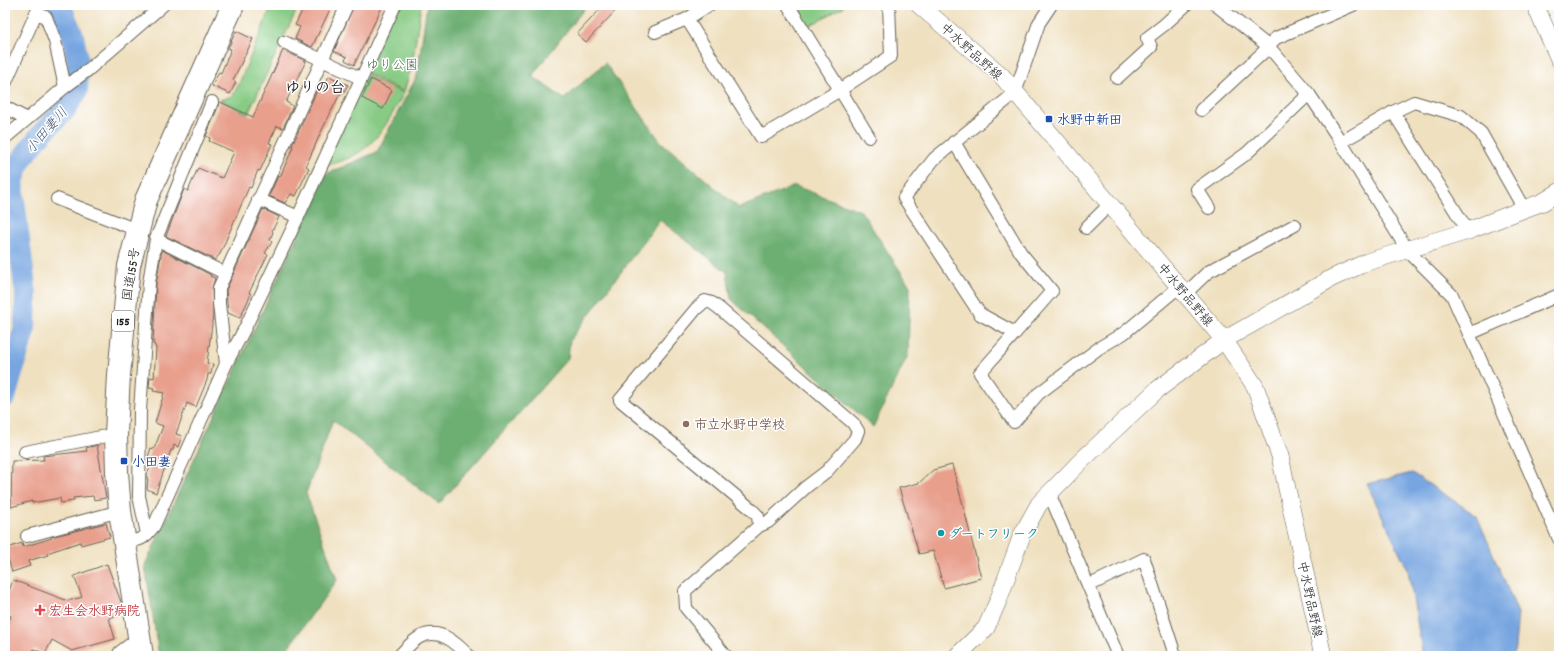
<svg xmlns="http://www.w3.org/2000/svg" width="1564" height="661" font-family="Dekko,'Klee One',sans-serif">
<rect width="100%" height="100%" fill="#fff"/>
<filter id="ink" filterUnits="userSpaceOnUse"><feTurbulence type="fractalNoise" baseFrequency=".025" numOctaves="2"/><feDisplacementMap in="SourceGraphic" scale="8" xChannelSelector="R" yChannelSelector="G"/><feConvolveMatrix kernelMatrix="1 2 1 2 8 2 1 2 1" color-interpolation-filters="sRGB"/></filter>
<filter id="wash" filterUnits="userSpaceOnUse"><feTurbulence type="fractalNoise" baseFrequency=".012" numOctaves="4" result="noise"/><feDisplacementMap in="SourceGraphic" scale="16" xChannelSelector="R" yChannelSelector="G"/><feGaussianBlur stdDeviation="0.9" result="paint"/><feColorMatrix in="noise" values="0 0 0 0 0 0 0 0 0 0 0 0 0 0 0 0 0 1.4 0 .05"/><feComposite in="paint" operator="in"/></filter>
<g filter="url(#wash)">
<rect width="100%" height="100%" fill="#efe0bf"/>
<!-- green -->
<g fill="#87cb84" stroke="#527450">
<polygon points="272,5 299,5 248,114 220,100 232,96 238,86"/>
<polygon points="394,5 421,5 412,65 404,92 367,74"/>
<polygon points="810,5 842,5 843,7 809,26 800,11"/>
<path d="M366,76L404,93C393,112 382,136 364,149C350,160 331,165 314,168Z"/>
</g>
<!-- forest -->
<polygon fill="#6daf72" stroke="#446647" points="427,5 587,5 532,76 564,99 605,63 660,141 739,208 795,186 861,211 910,286 908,355 873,427 731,299 727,272 660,220 570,340 568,358 439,504 333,420 306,493 337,580 282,656 159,656 145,565 326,174 377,152 417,76"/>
<!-- water -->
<polygon fill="#77a5e0" stroke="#4a607e" points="1412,473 1477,516 1518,613 1514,656 1423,656 1408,570 1367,484"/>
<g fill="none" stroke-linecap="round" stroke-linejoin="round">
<!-- river -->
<polyline stroke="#77a5e0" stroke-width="22" points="5,397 25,327 26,295 14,201 13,181 20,161 43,132 65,110 77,91 78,64 73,36 60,5"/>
</g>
<g id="blocks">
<!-- building -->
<g fill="#e89f8c">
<polygon points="305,5 332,5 312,47 295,39 300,27 295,25"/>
<polygon points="354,5 383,5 354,65 345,60 347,57 334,51"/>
<polygon points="604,5 621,5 586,42 577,34"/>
<polygon points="236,31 253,39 233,80 236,82 230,94 212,86 219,72 221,73 231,49 228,48"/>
<polygon points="283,50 306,61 286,102 293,106 283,128 277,126 269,143 272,144 260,171 258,170 251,188 249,187 220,254 215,260 166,236 184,189 188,191 198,168 222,178 234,152 209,141 210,138 206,136 220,102 253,117"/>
<polygon points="329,76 348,85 342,95 340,94 321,132 306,166 309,168 296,196 291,194 285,203 269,196 278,176 280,177 293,147 292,146 318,88 322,90"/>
<polygon points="371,79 392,90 383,109 362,98"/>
<polygon points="263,209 279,217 272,231 273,232 270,240 272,242 265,253 268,254 249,293 251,294 240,318 228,313 226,290"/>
<polygon points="162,250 211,275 210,276 215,278 212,288 213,316 207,363 213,364 211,374 208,374 207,380 196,407 187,403 176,434 182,436 178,447 174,445 173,450 171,450 156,493 147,489 148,479 147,479 147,475 152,463 147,460 151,448 154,449 163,426 155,423 164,393 153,391 154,388 149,387 150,377 154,378 156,348 154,344 153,344 156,284"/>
<polygon points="97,445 106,498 94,500 93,496 73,498 74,501 61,503 60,498 32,503 32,501 11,507 12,461 44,460 43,456 87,451 86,448"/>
<polygon points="952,465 963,505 981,578 944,588 933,551 919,554 899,488 919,483 933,470"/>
<polygon points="106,523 110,537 81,545 80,542 47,553 48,555 28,561 30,566 12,572 5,549 22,543 23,547 52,538 51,537"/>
<polygon points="107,564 121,602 123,613 109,618 115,639 72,651 52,640 45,654 34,649 32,656 11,656 5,653 5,632 11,616 5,612 5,602 13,580 68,601 82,597 74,576"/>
</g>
</g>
</g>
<g filter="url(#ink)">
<use href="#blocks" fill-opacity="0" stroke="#666155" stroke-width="1"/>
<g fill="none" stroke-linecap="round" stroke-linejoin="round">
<!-- street casing -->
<g stroke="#666155" stroke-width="14">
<g id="street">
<polyline points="788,5 869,137"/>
<polyline points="1216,5 1268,46 1309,94 1341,142 1408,251 1452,295 1559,539"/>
<polyline points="687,19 761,137 840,90 891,56 889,5"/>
<polyline points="655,32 687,19 709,5"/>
<polyline points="284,42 360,78"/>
<polyline points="1268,46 1276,38 1353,5"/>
<polyline points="1117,78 1151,47 1147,38 1164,25 1186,5"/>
<polyline points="5,84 36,13 46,17 55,41 65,87"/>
<polyline points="5,107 27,119"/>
<polyline points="1201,110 1269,47"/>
<polyline points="1393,112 1468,231"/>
<polyline points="5,138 65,87 88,70 163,5"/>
<polyline points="954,142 1021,253 1052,291 980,373 1014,422 1038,394 1099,348 1124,333 1180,286"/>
<polyline points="1341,142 1393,112 1414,102 1461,116 1481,133 1524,209"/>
<polyline points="57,199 137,230"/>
<polyline points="258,199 298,217"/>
<polyline points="1209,208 1197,189 1246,154 1309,94"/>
<polyline points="1086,228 1110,204"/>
<polyline points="156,239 226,274"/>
<polyline points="1186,293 1208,272 1295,225"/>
<polyline points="1015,333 980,314 904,198 934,159 1015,93 1039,23 1051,5"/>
<polyline points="1469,334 1559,295"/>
<polyline points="226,364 219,304 219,288 347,5"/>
<polyline points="25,452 116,434"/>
<polyline points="1049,493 1118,656"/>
<polyline points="147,534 139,496 140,410 149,283 156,239 212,102"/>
<polyline points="27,536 120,511"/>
<path d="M125,540C140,542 145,538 154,526L226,364L245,328L298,217L395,5"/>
<polyline points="1090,585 1144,559 1174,652 1173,656"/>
<polyline points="118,656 120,652 140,637"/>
<path d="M399,656C405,650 412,641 420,637C440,627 456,643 469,656"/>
<polyline points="726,656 686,608 685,591 759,526 768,522 806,487 827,471 855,439 858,431 853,423 720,309 712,303 705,301 696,309 620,400 750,508 758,516 759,526"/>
</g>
</g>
<!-- secondary casing -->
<g stroke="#666155" stroke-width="18">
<g id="secondary">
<polyline points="919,5 1001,75 1224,340 1255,386 1280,456 1323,656"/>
<polyline points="1535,5 1559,59"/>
<polyline points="957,656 986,628 998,601 1022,535 1039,504 1082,460 1157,390 1224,340 1332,278 1367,262 1468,231 1524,209 1543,202 1559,192"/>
</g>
</g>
<!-- highway casing -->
<g stroke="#666155" stroke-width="24">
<polyline id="highway" points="142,656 120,511 117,472 116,434 119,375 129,266 146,200 233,5"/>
</g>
<!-- street -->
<use href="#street" stroke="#fff" stroke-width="12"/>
<!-- secondary -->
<use href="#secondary" stroke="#fff" stroke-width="17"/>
<!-- highway -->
<use href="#highway" stroke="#fff" stroke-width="22"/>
</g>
</g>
<!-- markers -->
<g fill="#1a4fb4" stroke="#fff" stroke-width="1.5">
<rect x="1045" y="115" width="8" height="8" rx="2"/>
<rect x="120" y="457" width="8" height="8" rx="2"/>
</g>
<circle fill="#8d6e63" stroke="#fff" stroke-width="1.5" cx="686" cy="424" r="4"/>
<circle fill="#0f9aa8" stroke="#fff" stroke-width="1.5" cx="941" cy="533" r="4"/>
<path fill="#e0444e" stroke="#fff" stroke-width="1.5" d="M38 604h4v4h4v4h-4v4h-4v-4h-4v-4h4z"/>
<g text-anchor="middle" stroke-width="3" stroke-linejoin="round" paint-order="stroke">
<!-- shield labels -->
<rect fill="#fff" stroke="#606060" stroke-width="1" x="112" y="311" width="22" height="20" rx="3"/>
<g font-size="12" font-weight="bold" fill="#1c1c1c">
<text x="123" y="325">155</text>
</g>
<!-- street labels -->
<g font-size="13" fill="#1c1c1c" stroke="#fff">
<text transform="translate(972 51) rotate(42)" y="5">中水野品野線</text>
<text transform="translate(130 274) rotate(-81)" y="5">国道155号</text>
<text transform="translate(1186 294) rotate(50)" y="5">中水野品野線</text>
<text transform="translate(1311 599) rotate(78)" y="5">中水野品野線</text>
</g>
<!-- park labels -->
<g font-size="13" fill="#476246" stroke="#fff">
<text x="392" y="69">ゆり公園</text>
</g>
<!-- transit labels -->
<g font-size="13" font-weight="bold" fill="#164399" stroke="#fff" text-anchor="start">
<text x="1057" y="124">水野中新田</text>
<text x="132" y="466">小田妻</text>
</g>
<!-- education labels -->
<g font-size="13" font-weight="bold" fill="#785e54" stroke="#fff" text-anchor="start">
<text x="694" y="429">市立水野中学校</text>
</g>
<!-- culture labels -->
<g font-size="13" font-weight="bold" fill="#0d838f" stroke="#fff" text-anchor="start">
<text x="949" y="538">ダートフリーク</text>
</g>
<!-- health labels -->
<g font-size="13" font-weight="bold" fill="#be3a42" stroke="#fff" text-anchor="start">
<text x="49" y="615">宏生会水野病院</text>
</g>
<!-- water labels -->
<g font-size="14" font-style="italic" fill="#455a74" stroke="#fff">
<text transform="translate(46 130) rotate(-49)" y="5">小田妻川</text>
</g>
<!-- quarter labels -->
<g font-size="15" font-weight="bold" fill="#1c1c1c" stroke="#fff">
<text x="315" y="92">ゆりの台</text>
</g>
</g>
<!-- margin -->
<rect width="1564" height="661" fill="none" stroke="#fff" stroke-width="20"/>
</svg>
